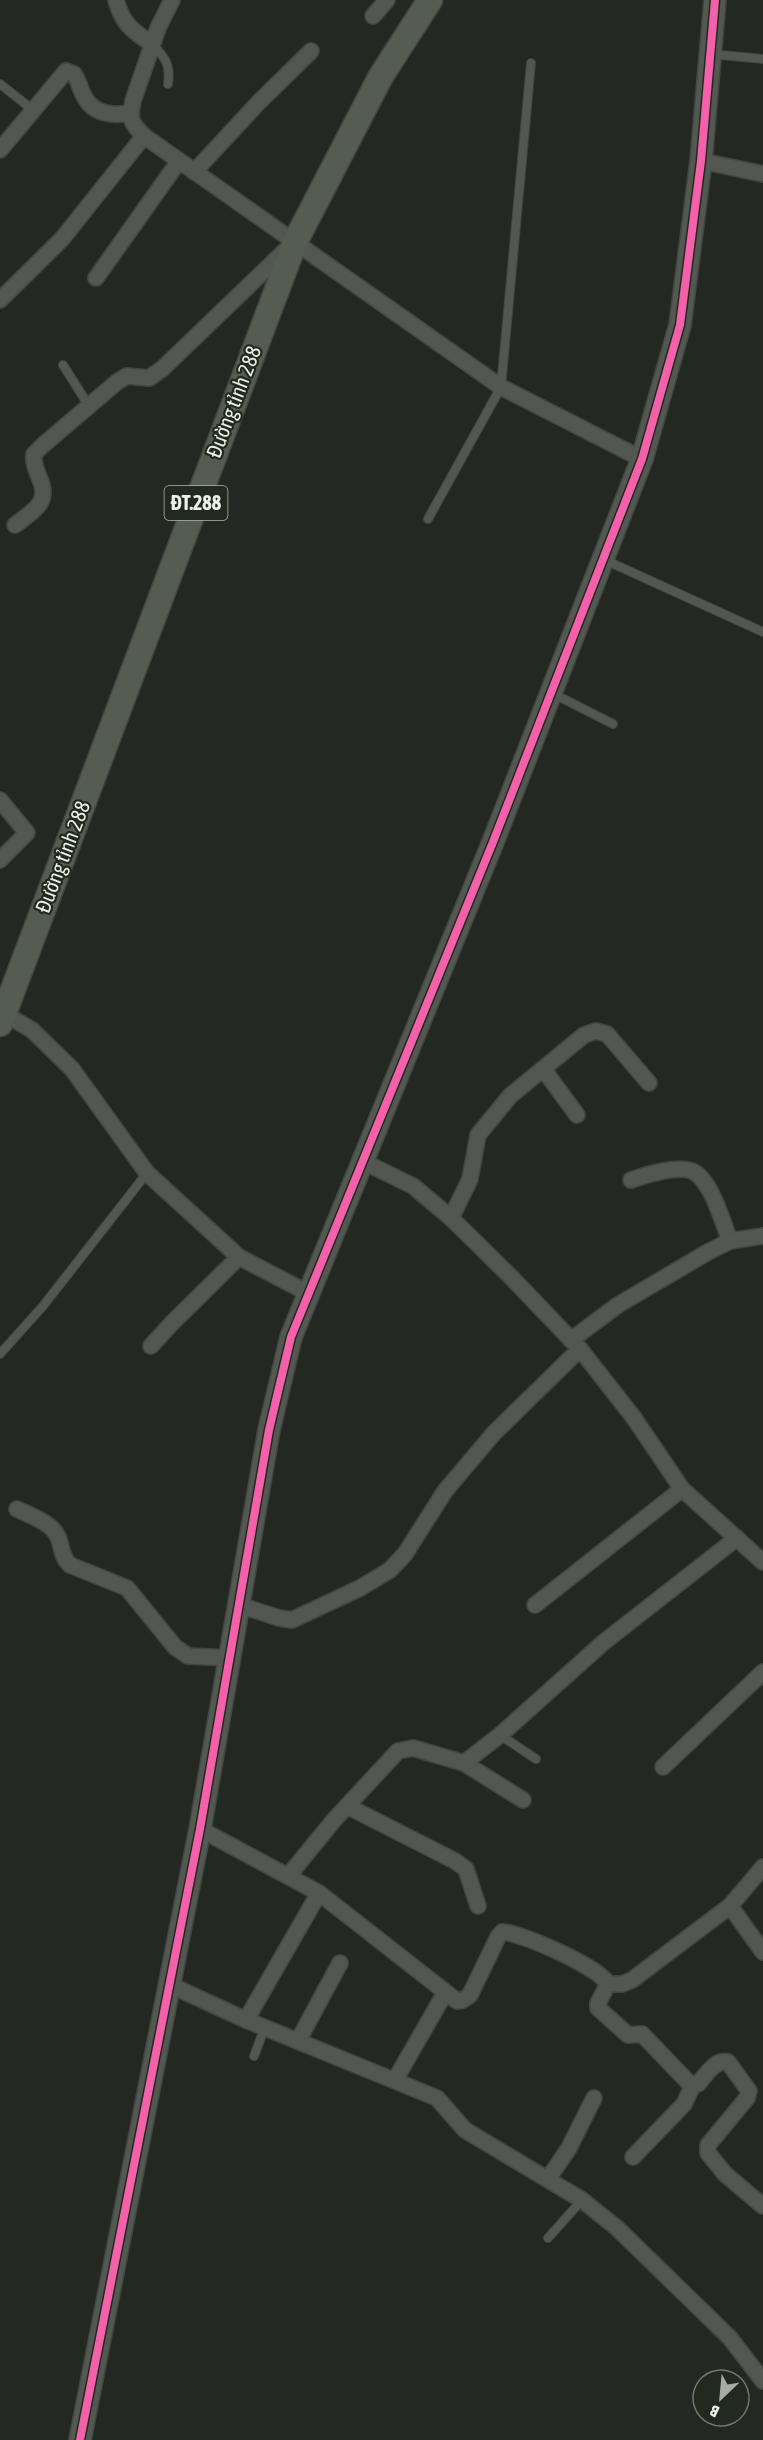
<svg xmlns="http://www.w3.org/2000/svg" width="763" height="2440" font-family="'Asap Condensed',sans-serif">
<rect width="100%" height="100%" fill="#232822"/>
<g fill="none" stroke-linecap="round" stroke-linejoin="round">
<!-- lane casing -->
<g stroke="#424640" stroke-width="10">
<g id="lane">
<path d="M152,44C165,57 171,65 168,84"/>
<polyline points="711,54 763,59"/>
<polyline points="0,84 33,110"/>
<polyline points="63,365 89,406"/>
<polyline points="428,519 501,387 531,63"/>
<polyline points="605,560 763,632"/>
<polyline points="552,693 613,724"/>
<polyline points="0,1354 43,1306 147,1173"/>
<polyline points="500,1735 536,1759"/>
<polyline points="254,2056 265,2027"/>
<polyline points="548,2238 582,2200"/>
</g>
</g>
<!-- street casing -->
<g stroke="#424640" stroke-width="18">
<g id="street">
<path d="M116,0C123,25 132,30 152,44"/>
<path d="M172,0L158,28L133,101C129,120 131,123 144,136L501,387L642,459"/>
<polyline points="373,16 387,0"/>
<path d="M0,150L66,71L74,74C79,81 80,89 84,96C93,114 112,116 130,113"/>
<polyline points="701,161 763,174"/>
<polyline points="194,172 259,102 311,51"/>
<polyline points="96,278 179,161"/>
<polyline points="0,300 62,239 144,136"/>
<path d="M15,525C34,510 51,503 39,477C36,469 33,463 34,454L42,446L117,382L127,376L149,378L162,369L290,246"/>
<polyline points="0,800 27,833 0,860"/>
<polyline points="0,1011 32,1030 72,1069 147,1173 239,1257 308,1293"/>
<polyline points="544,1070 577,1115"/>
<polyline points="362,1161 413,1186 451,1218 511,1277 580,1349 634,1418 682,1489 763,1562"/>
<path d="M631,1180C645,1175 678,1165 692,1171C711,1179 723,1223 730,1241"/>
<polyline points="451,1218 470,1179 478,1135 510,1096 584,1035 596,1031 607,1034 649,1083"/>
<polyline points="571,1340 618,1305 708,1252 730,1241 763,1236"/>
<polyline points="151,1346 172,1323 239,1257"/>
<path d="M17,1509C29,1515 50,1522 57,1535C63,1546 60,1556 70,1565L127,1588L175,1647L188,1656L229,1658"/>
<polyline points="239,1605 279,1618 292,1620 360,1588 390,1570 405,1554 445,1491 494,1433 580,1349"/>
<polyline points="535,1605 682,1489"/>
<polyline points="464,1763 523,1800"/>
<polyline points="663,1767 763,1672"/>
<polyline points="347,1806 455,1861 466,1869 478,1906"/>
<path d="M200,1829L319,1893L457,2001L463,2000L470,1995L498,1937L502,1932C520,1932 601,1968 608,1984L598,2003V2008L628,2035L642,2034L689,2083L698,2084C706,2075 715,2059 728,2062L749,2091L747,2098L708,2145V2153L725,2174L763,2206"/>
<polyline points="289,1875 334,1820 398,1751 413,1748 464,1763 500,1735 604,1642 737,1538"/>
<polyline points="730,1906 763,1867"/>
<polyline points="168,1984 246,2020 437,2098 465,2130 582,2200 617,2228 730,2338 763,2381"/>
<polyline points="608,1984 622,1984 632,1980 730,1906 763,1952"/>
<polyline points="246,2020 319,1893"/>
<polyline points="298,2041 340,1963"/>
<polyline points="395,2080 445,1993"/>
<polyline points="633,2157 684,2104 693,2085"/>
<polyline points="548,2179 569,2148 594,2098"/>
</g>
</g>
<!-- secondary casing -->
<g stroke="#424640" stroke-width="24">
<polyline id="secondary" points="80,2440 200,1829 269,1430 291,1337 493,842 642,459 680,325 701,161 715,0"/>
</g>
<!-- primary casing -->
<g stroke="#424640" stroke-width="27">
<polyline id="primary" points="0,1024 295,242 381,76 430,0"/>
</g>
<!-- lane -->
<use href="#lane" stroke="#535651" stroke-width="8"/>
<!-- street -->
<use href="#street" stroke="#535651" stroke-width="15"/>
<!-- secondary -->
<use href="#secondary" stroke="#535952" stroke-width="21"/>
<!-- primary -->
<use href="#primary" stroke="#555d52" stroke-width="24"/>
<!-- cycleway casing -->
<g stroke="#222a20" stroke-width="11">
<polyline id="cycleway" points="80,2440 200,1829 269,1430 291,1337 493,842 642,459 680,325 701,161 715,0"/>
</g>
<!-- cycleway -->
<use href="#cycleway" stroke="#f560ab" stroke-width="8"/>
</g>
<g text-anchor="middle" stroke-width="4.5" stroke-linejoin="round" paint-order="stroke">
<!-- shield labels -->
<rect fill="#222a20" stroke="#afb6ad" stroke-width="1.5" x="164.5" y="486" width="63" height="34" rx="4.5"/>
<g font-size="20" font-weight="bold" fill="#ecf2ea">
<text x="196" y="510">ĐT.288</text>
</g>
<!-- street labels -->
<g font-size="21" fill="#ecf2ea" stroke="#222a20">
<text transform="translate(234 402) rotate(-69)" y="7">Đường tỉnh 288</text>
<text transform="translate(63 857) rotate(-69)" y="7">Đường tỉnh 288</text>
</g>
</g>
<!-- north arrow -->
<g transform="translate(721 2398) rotate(206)"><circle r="28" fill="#222a20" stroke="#737a71" stroke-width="1.5"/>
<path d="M0-4.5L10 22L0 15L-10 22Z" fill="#a6aba4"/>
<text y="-9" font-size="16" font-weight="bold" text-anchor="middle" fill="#ecf2ea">B</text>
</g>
</svg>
